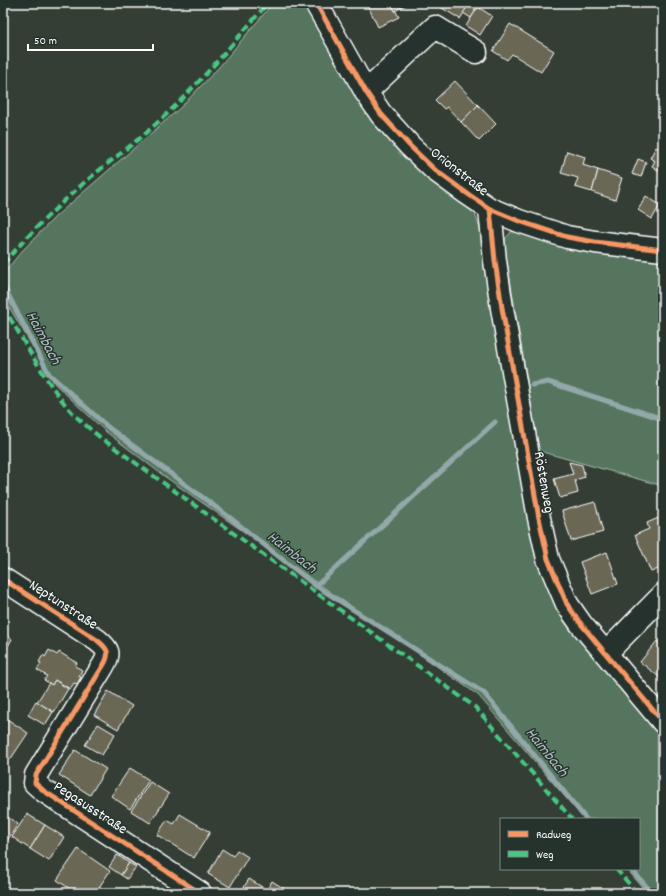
<svg xmlns="http://www.w3.org/2000/svg" width="666" height="896" font-family="Dekko,sans-serif">
<rect width="100%" height="100%" fill="#343e35"/>
<filter id="ink" filterUnits="userSpaceOnUse"><feTurbulence type="fractalNoise" baseFrequency=".025" numOctaves="2"/><feDisplacementMap in="SourceGraphic" scale="8" xChannelSelector="R" yChannelSelector="G"/><feConvolveMatrix kernelMatrix="1 2 1 2 8 2 1 2 1" color-interpolation-filters="sRGB"/></filter>
<g filter="url(#ink)">
<!-- green -->
<g fill="#55755e" stroke="#aabaae">
<polygon points="273,3 309,3 332,45 473,208 480,229 530,511 554,602 663,736 663,893 647,893 627,869 639,869 639,819 584,819 478,695 164,476 105,431 55,384 3,297 3,274 21,252 55,217 180,108 219,67"/>
<polygon points="522,230 663,260 663,486 539,451 505,249 505,239 511,232"/>
</g>
<g fill="none" stroke-linecap="round" stroke-linejoin="round">
<!-- stream -->
<g stroke="#92a8a9" stroke-width="5">
<polyline points="3,285 49,374 109,428 229,517 316,586 484,693 586,819"/>
<polyline points="532,385 548,382 663,419"/>
<polyline points="316,586 495,422"/>
<polyline points="631,869 652,893"/>
</g>
</g>
<!-- building -->
<g fill="#6b6855" stroke="#fff">
<polygon points="370,3 391,3 399,17 378,27 367,4"/>
<polygon points="391,3 409,3 395,11"/>
<polygon points="439,3 470,3 460,19 437,5"/>
<polygon points="468,6 476,10 471,18 463,13"/>
<polygon points="478,7 492,16 480,35 466,26"/>
<polygon points="510,24 554,51 541,72 512,54 507,60 493,51"/>
<polygon points="455,81 478,105 461,122 447,107 444,109 435,100"/>
<polygon points="478,105 496,124 479,141 461,122"/>
<polygon points="656,147 663,151 663,163 659,171 652,166 655,161 650,158"/>
<polygon points="567,151 585,157 583,165 598,170 592,192 575,187 578,178 561,173"/>
<polygon points="638,159 646,162 641,177 632,174"/>
<polygon points="598,170 622,178 615,200 592,192"/>
<polygon points="646,196 660,205 652,219 638,210"/>
<polygon points="569,462 582,465 585,477 575,480 578,493 560,498 554,479 573,474"/>
<polygon points="595,502 603,532 571,541 562,511"/>
<polygon points="663,516 663,567 651,572 635,535 649,529 647,523"/>
<polygon points="607,552 618,584 592,594 580,562"/>
<polygon points="3,634 12,639 3,655"/>
<polygon points="657,641 663,646 663,680 640,662"/>
<polygon points="49,650 57,655 59,652 77,663 75,666 82,670 79,676 81,677 77,684 74,683 70,689 55,680 52,685 49,683 44,680 47,676 37,670 41,663 39,662 43,655 45,657"/>
<polygon points="55,680 68,689 54,712 37,702 49,683 52,685"/>
<polygon points="108,691 132,706 118,729 94,715"/>
<polygon points="36,701 53,712 45,725 28,715"/>
<polygon points="4,717 28,733 10,760 3,756"/>
<polygon points="98,724 115,734 102,755 85,745"/>
<polygon points="75,750 106,769 90,795 59,775"/>
<polygon points="130,768 149,780 130,809 111,796"/>
<polygon points="150,782 169,794 150,823 131,811"/>
<polygon points="3,814 18,824 3,847"/>
<polygon points="27,814 45,825 30,849 12,837"/>
<polygon points="180,814 210,832 194,858 157,835 167,820 174,824"/>
<polygon points="45,825 64,837 49,861 30,849"/>
<polygon points="78,849 110,871 95,893 76,893 57,880"/>
<polygon points="222,849 233,856 237,850 248,857 230,887 208,874"/>
<polygon points="117,855 129,863 121,875 109,867"/>
<polygon points="129,863 136,867 127,879 121,875"/>
<polygon points="249,879 267,890 272,881 291,893 242,893 241,892"/>
<polygon points="3,885 15,893 3,893"/>
</g>
<g fill="none" stroke-linecap="round" stroke-linejoin="round">
<!-- minor casing -->
<g stroke="#fff" stroke-width="25">
<g id="minor">
<polyline points="316,3 366,92 381,114 410,146 435,170 465,192 490,209 519,221 567,237 595,242 663,250"/>
<polyline points="366,92 435,27 476,52"/>
<polyline points="490,209 495,261 502,308 539,518 548,559 567,604 581,624 663,722"/>
<path d="M3,579L97,640C108,649 111,653 103,666L36,775L35,783L44,791L200,893"/>
<polyline points="606,653 663,595"/>
</g>
</g>
<!-- minor -->
<use href="#minor" stroke="#26332d" stroke-width="22"/>
<!-- quiet -->
<g stroke="#46c982" stroke-width="4" stroke-dasharray="8 4" stroke-linecap="butt">
<path d="M3,264C30,233 59,204 91,177C113,159 136,142 157,123C197,87 232,44 268,3"/>
<path d="M3,307C22,337 39,370 61,399C72,414 86,426 101,438L475,707L572,819"/>
<polyline points="616,869 637,893"/>
</g>
<!-- cycleway casing -->
<g stroke="#26332d" stroke-width="8">
<g id="cycleway">
<polyline points="316,3 366,92 381,114 410,146 435,170 465,192 490,209 519,221 567,237 595,242 663,250"/>
<polyline points="490,209 495,261 502,308 539,518 548,559 567,604 581,624 663,722"/>
<path d="M3,579L97,640C108,649 111,653 103,666L36,775L35,783L44,791L200,893"/>
</g>
</g>
<!-- cycleway -->
<use href="#cycleway" stroke="#f99763" stroke-width="5"/>
</g>
</g>
<g text-anchor="middle" stroke-width="3" stroke-linejoin="round" paint-order="stroke">
<!-- street labels -->
<g font-size="15" fill="#fff" stroke="#26332d">
<text transform="translate(460 171) rotate(38)" y="5">Orionstraße</text>
<text transform="translate(545 482) rotate(80)" y="5">Röstenweg</text>
<text transform="translate(64 604) rotate(33)" y="5">Neptunstraße</text>
<text transform="translate(91 807) rotate(33)" y="5">Pegasusstraße</text>
</g>
<!-- water labels -->
<g font-size="16" font-style="italic" fill="#aebebf" stroke="#26332d">
<text transform="translate(45 337) rotate(62)" y="6">Haimbach</text>
<text transform="translate(293 551) rotate(38)" y="6">Haimbach</text>
<text transform="translate(548 751) rotate(51)" y="6">Haimbach</text>
</g>
</g>
<!-- margin -->
<rect width="666" height="896" fill="none" stroke="#26332d" stroke-width="16"/>
<rect x="8" y="8" width="650" height="880" fill="none" stroke="#fff" stroke-width="1.5" filter="url(#ink)"/>
<!-- legend -->
<rect x="500" y="818" width="140" height="52" fill="#26332d" stroke="#7d8581"/>
<rect x="508" y="831" width="20" height="6" fill="#f99763" stroke="#7d8581"/>
<text x="536" y="838" font-size="12" fill="#ffffff">Radweg</text>
<rect x="508" y="851" width="20" height="6" fill="#46c982" stroke="#7d8581"/>
<text x="536" y="858" font-size="12" fill="#ffffff">Weg</text>
<!-- scale -->
<path d="M28 44v6h125v-6" fill="none" stroke="#ffffff" stroke-width="2"/>
<text x="34" y="44" font-size="12" fill="#ffffff" stroke="#26332d" stroke-width="3" paint-order="stroke">50 m</text>
</svg>
